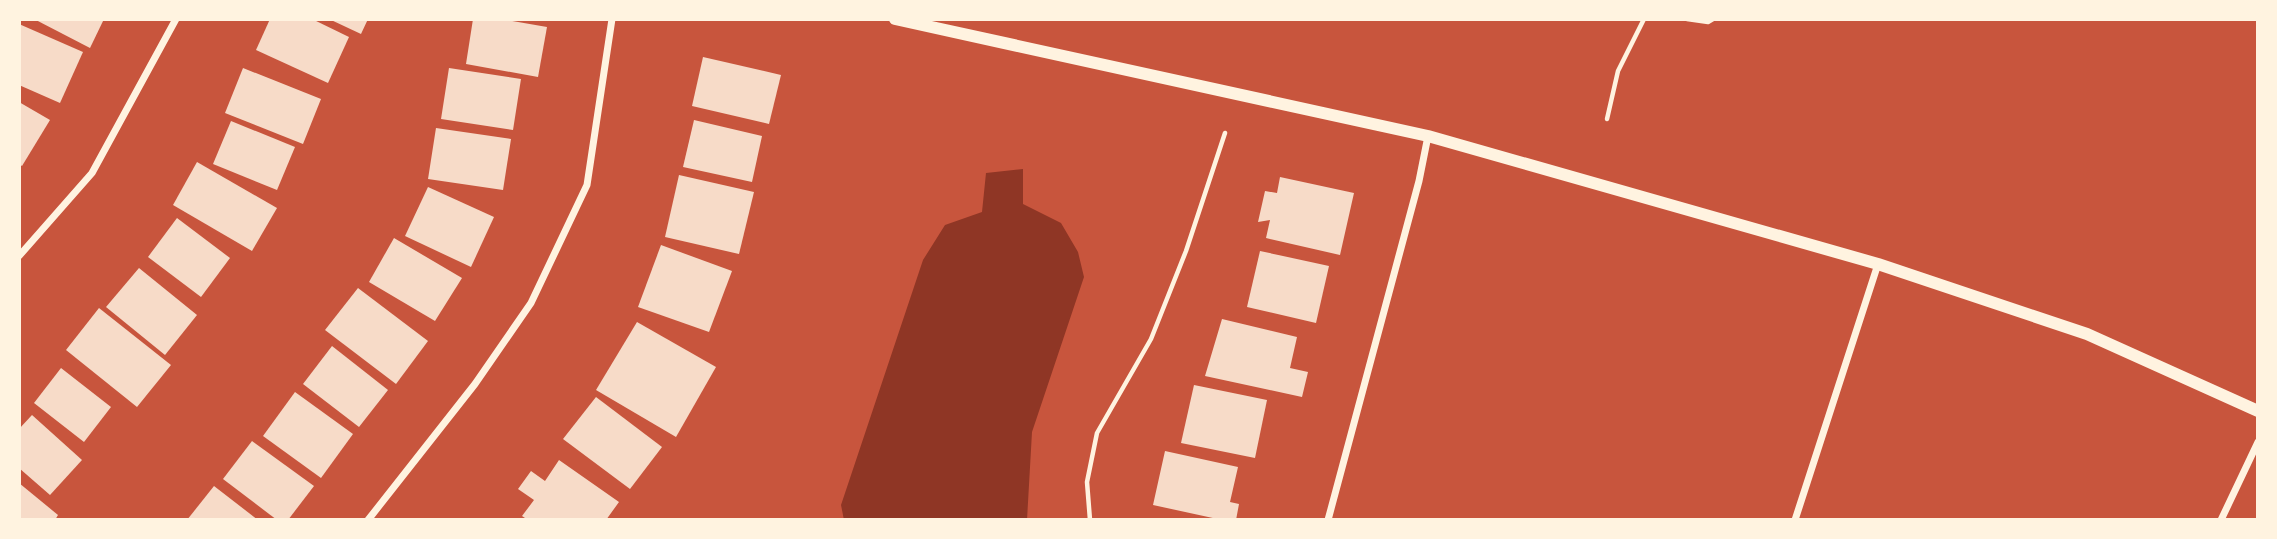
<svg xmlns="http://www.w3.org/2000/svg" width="2277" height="539" font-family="'Nunito Sans',sans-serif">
<rect width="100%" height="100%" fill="#c8553d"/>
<!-- water -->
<polygon fill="#8f3625" points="1023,169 1023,204 1061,223 1078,252 1084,277 1032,432 1027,520 844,520 841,505 923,260 945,225 982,212 986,173"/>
<!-- building -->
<g fill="#f7dbc8">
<polygon points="34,19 104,19 90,48"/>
<polygon points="270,19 312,19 349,37 328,83 256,50"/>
<polygon points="329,19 368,19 361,34"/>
<polygon points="473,19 500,19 547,27 538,77 466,64"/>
<polygon points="19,24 83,52 60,103 19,85"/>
<polygon points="703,57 781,75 769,124 692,106"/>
<polygon points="243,68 321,99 303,144 225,113"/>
<polygon points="449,68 521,79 513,130 441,119"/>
<polygon points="19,102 50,120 22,166 19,164"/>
<polygon points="694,120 762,136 752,182 683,167"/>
<polygon points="231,121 295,147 277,190 213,164"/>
<polygon points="436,128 511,139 503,190 428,179"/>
<polygon points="197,162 277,208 252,251 173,205"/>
<polygon points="679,175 754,192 739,254 665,237"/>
<polygon points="1280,177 1354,193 1340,255 1266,238 1270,220 1258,222 1265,191 1277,193"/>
<polygon points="428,187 494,217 471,267 405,236"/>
<polygon points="177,218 230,258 201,297 148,257"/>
<polygon points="394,238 462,278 435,321 369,282"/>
<polygon points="661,245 732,271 709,332 638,307"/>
<polygon points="1260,251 1329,266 1316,323 1247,307"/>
<polygon points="139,268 197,315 165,355 106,307"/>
<polygon points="358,288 428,341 396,384 325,330"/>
<polygon points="99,308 171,365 137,407 66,350"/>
<polygon points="1222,319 1297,337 1290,368 1308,372 1302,397 1205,376"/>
<polygon points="637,322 716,367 676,437 596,390"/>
<polygon points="332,346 388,390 359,427 303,384"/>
<polygon points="61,368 111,407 84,442 34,403"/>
<polygon points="1194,385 1267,400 1255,458 1181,443"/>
<polygon points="295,392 353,434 321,478 263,436"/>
<polygon points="596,397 662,447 630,489 563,439"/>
<polygon points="32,415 82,460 50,495 19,468 19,429"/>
<polygon points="252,441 314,486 288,520 277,520 223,479"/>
<polygon points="1165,451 1238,467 1230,502 1239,504 1236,520 1222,520 1153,505"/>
<polygon points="559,460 619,502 606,520 528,520 522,516 534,500 518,489 531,471 545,481"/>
<polygon points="19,483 58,515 55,520 19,520"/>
<polygon points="214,486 258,520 187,520"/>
</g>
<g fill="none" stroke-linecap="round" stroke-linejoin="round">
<!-- path -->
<g stroke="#fff3e0" stroke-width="4.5">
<polyline points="1687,19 1708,22 1713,19"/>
<polyline points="1607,119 1618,71 1644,19"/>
<polyline points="1090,520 1087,482 1097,433 1151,339 1186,251 1225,133"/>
</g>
<!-- minor -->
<g stroke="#fff3e0" stroke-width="7">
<polyline points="19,256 92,173 176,19"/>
<polyline points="368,520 475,384 531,303 587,185 612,19"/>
<polyline points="1328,520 1419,181 1428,136"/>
<polyline points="1795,520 1878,264"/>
<polyline points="2221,520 2258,442"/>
</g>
<!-- tertiary -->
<polyline stroke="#fff3e0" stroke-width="12" points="895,19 1428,136 1878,264 2087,334 2258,411"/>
</g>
<!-- border -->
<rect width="2277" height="539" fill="none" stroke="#fff3e0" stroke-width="42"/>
</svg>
